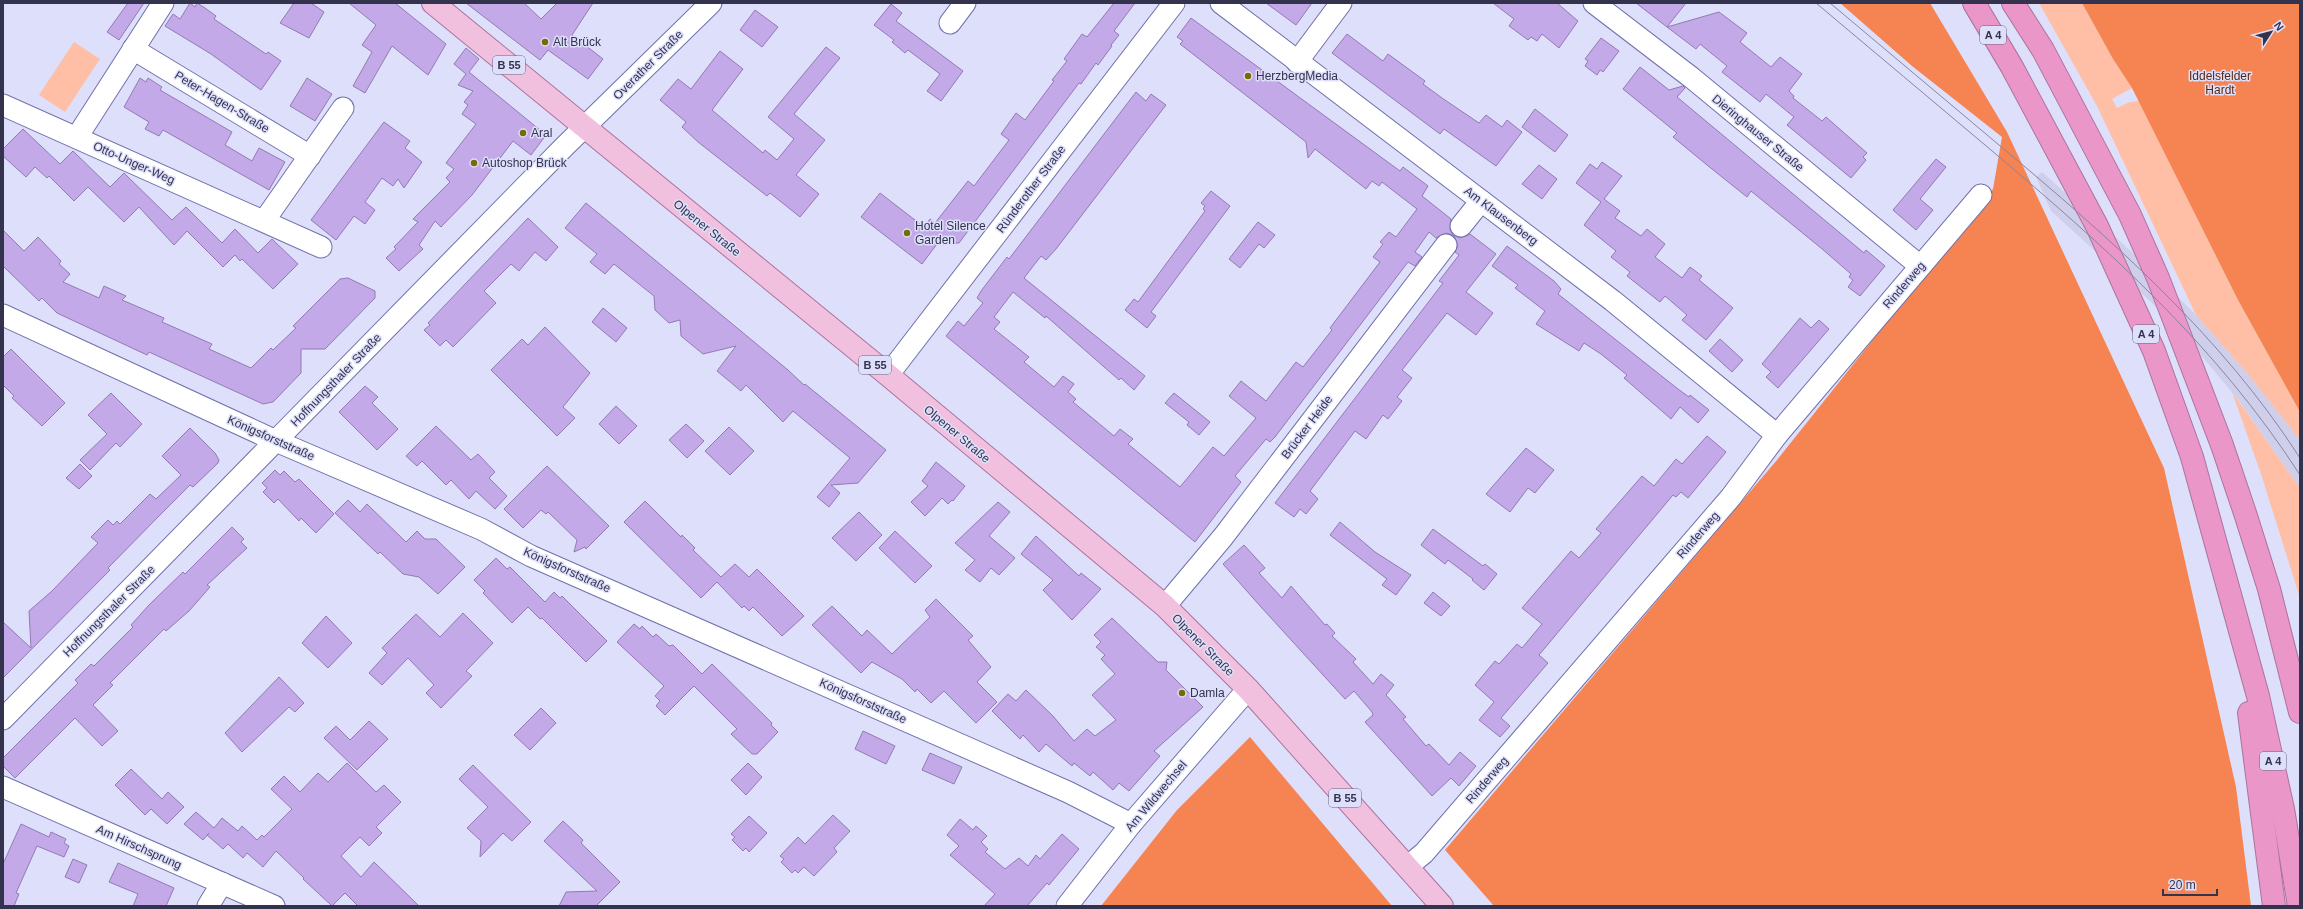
<svg xmlns="http://www.w3.org/2000/svg" width="2303" height="909" font-family="Helvetica,sans-serif">
<rect width="100%" height="100%" fill="#dedffa"/>
<!-- built -->
<polygon fill="#cfcfec" points="2042,172 2141,260 2196,315 2247,373 2300,440 2300,488 2236,397 2200,354 2152,303 2051,211 2036,177"/>
<!-- green -->
<g fill="#febfa6">
<polygon points="2039,3 2082,3 2113,59 2132,88 2112,99 2117,108 2130,102 2139,101 2238,300 2300,412 2300,440 2247,373 2196,315 2097,106"/>
<polygon points="74,42 100,59 65,112 39,95"/>
<polygon points="2232,392 2300,488 2300,598 2261,474"/>
</g>
<!-- forest -->
<g fill="#f58452">
<polygon points="1840,3 1930,3 2007,132 2164,468 2236,787 2251,906 1494,906 1445,850 1777,460 1993,189 2002,137 1912,66"/>
<polygon points="2082,3 2300,3 2300,412 2238,300 2132,88 2113,59"/>
<polygon points="1250,737 1392,906 1101,906 1177,810"/>
</g>
<!-- building -->
<g fill="#c3a9e7" stroke="#937ab5">
<polygon points="128,3 144,3 119,40 107,32"/>
<polygon points="190,3 195,7 197,3 205,8 216,16 214,19 266,54 268,52 281,61 261,90 211,54 165,26 173,14 180,19"/>
<polygon points="294,3 311,3 324,12 309,38 280,23"/>
<polygon points="349,3 395,3 446,44 428,75 392,46 365,93 353,86 372,52 362,45 376,25"/>
<polygon points="466,3 524,3 541,19 557,3 593,3 572,35 603,59 588,79 548,50 540,60"/>
<polygon points="1114,3 1135,3 1114,31 1119,35 1111,45 1112,46 1098,65 1096,63 1081,84 1079,83 959,243 937,244 922,264 861,217 880,193 924,227 930,219 935,223 968,181 974,186 1009,140 1001,134 1016,113 1025,120 1054,81 1052,80 1067,61 1064,59 1082,34 1087,37"/>
<polygon points="1266,3 1312,3 1296,25"/>
<polygon points="1493,3 1557,3 1578,21 1559,48 1542,34 1537,41 1531,37 1528,40 1509,26 1514,19"/>
<polygon points="1636,3 1686,3 1667,27"/>
<polygon points="891,4 902,13 896,21 963,71 941,101 927,91 940,74 908,50 905,53 892,42 894,40 874,25"/>
<polygon points="755,10 778,27 762,47 740,30"/>
<polygon points="1719,12 1747,33 1740,42 1771,67 1780,57 1802,74 1789,91 1794,96 1793,98 1822,121 1826,117 1867,153 1863,157 1866,160 1851,178 1787,125 1794,117 1766,94 1760,102 1722,72 1727,66 1700,44 1696,49 1667,27"/>
<polygon points="1191,18 1400,171 1403,167 1428,186 1422,196 1451,219 1450,230 1453,235 1460,238 1470,234 1496,254 1466,292 1493,313 1476,335 1447,313 1402,370 1412,378 1397,397 1402,401 1388,419 1383,415 1366,439 1355,431 1310,491 1318,499 1306,514 1300,509 1294,517 1275,503 1443,283 1439,281 1459,255 1455,252 1458,246 1454,236 1447,233 1436,238 1429,232 1415,252 1422,257 1415,266 1408,262 1275,437 1270,442 1266,439 1235,476 1241,482 1195,542 946,336 958,321 964,326 983,303 977,298 981,291 1007,257 1009,259 1136,92 1146,101 1151,94 1166,105 1056,249 1046,260 1041,256 1024,278 1145,376 1134,390 1121,378 1119,380 1046,316 1045,318 1013,292 994,317 1000,322 994,329 1029,357 1024,362 1054,387 1063,376 1074,384 1068,392 1076,399 1073,402 1114,436 1120,429 1133,439 1128,444 1180,487 1213,447 1224,456 1256,418 1229,396 1241,381 1266,401 1296,362 1303,367 1332,330 1330,328 1380,262 1373,257 1383,244 1380,242 1389,232 1396,237 1417,209 1382,182 1379,186 1372,181 1366,189 1315,149 1308,158 1306,142 1180,44 1183,41 1177,37"/>
<polygon points="1347,34 1383,61 1388,54 1425,81 1423,84 1442,98 1479,123 1486,115 1502,127 1507,120 1522,132 1496,166 1444,129 1440,134 1332,53"/>
<polygon points="1601,38 1619,51 1603,72 1600,70 1597,75 1585,66 1588,61 1585,59"/>
<polygon points="826,47 840,58 794,114 825,140 796,175 819,194 800,217 770,193 767,196 698,142 682,127 686,122 660,100 678,79 691,89 720,51 743,69 712,110 763,153 765,150 777,160 794,139 768,117"/>
<polygon points="466,48 479,59 469,72 546,135 531,155 513,141 472,195 441,227 435,221 419,245 423,249 399,271 386,258 396,249 394,247 418,222 413,219 450,182 446,178 454,169 446,163 476,124 462,114 468,105 464,102 473,91 458,85 466,74 454,64"/>
<polygon points="1640,67 1669,90 1683,86 1685,88 1677,97 1864,253 1866,250 1885,266 1860,296 1848,287 1853,280 1849,277 1851,274 1821,248 1751,191 1747,197 1707,165 1673,137 1677,133 1623,89"/>
<polygon points="140,78 146,82 148,78 162,87 160,90 232,132 225,145 252,161 259,148 285,162 269,190 163,130 159,136 145,129 149,122 124,107"/>
<polygon points="307,78 332,94 315,121 290,106"/>
<polygon points="1535,109 1568,135 1555,152 1522,127"/>
<polygon points="384,122 410,141 405,148 422,162 404,188 398,179 393,186 382,178 365,202 375,210 365,224 354,216 336,240 311,220"/>
<polygon points="23,129 60,164 73,151 110,187 124,173 172,220 186,207 222,243 235,229 258,253 272,239 298,264 273,289 242,259 240,261 235,255 223,267 187,231 174,245 139,207 124,222 88,187 74,201 49,176 47,178 35,167 26,177 3,156 3,149"/>
<polygon points="1936,159 1946,167 1920,199 1933,210 1916,230 1893,210"/>
<polygon points="1602,162 1622,176 1604,199 1620,211 1615,218 1641,236 1647,229 1665,244 1655,257 1682,278 1690,267 1702,276 1699,280 1733,308 1706,340 1682,320 1687,315 1665,296 1660,302 1627,276 1630,272 1611,257 1616,251 1584,225 1601,202 1576,183 1590,164 1597,169"/>
<polygon points="1539,165 1557,179 1542,199 1522,184"/>
<polygon points="1211,191 1230,206 1151,312 1156,316 1147,328 1125,310 1134,299 1138,302 1205,211 1203,209 1205,206 1201,203"/>
<polygon points="586,203 788,370 804,385 805,384 886,450 858,483 831,485 840,493 829,507 817,497 850,458 793,411 783,422 746,385 741,391 717,371 736,346 703,354 681,336 680,320 669,323 655,310 654,296 614,264 605,274 590,262 597,254 565,228"/>
<polygon points="528,218 558,247 546,261 535,252 519,271 511,264 484,291 496,303 453,347 446,340 440,346 424,330 430,325 428,323"/>
<polygon points="1258,222 1275,235 1264,248 1259,244 1240,268 1229,259"/>
<polygon points="3,230 24,251 38,237 61,261 59,264 70,274 63,282 99,298 104,286 126,296 122,300 164,318 162,322 212,344 209,349 251,368 271,348 273,350 296,328 293,326 340,279 348,278 375,291 375,298 325,349 301,349 301,373 273,402 263,404 149,352 147,355 57,313 42,298 39,301 3,266"/>
<polygon points="1507,246 1554,281 1561,289 1558,294 1678,389 1689,397 1690,395 1709,410 1698,423 1680,407 1671,419 1624,378 1627,375 1601,354 1584,343 1579,351 1536,324 1545,311 1515,288 1518,285 1492,266"/>
<polygon points="603,308 627,328 616,342 592,322"/>
<polygon points="1800,318 1811,328 1819,320 1829,329 1778,388 1766,377 1771,372 1762,364"/>
<polygon points="545,327 590,373 563,407 575,418 557,436 491,370 522,339 528,345"/>
<polygon points="1720,339 1743,360 1732,372 1709,351"/>
<polygon points="11,349 65,403 42,426 12,398 14,396 3,385 3,357"/>
<polygon points="365,386 378,397 372,403 398,429 377,450 339,412"/>
<polygon points="111,393 142,424 120,447 116,443 90,470 80,460 107,434 88,415"/>
<polygon points="1174,393 1210,422 1199,435 1187,425 1189,422 1165,403"/>
<polygon points="616,406 637,426 619,444 599,424"/>
<polygon points="686,424 704,441 687,458 669,440"/>
<polygon points="436,426 471,460 478,454 495,472 489,478 507,496 495,509 476,491 469,499 451,480 446,485 422,461 417,466 406,456"/>
<polygon points="729,427 754,451 730,475 705,451"/>
<polygon points="190,428 215,453 219,460 218,463 193,487 190,485 158,517 108,568 110,570 3,678 3,622 31,648 29,611 52,591 98,543 91,537 108,520 113,525 117,521 120,524 150,494 156,499 181,475 162,456"/>
<polygon points="1707,436 1726,452 1688,498 1681,492 1676,497 1673,495 1539,655 1548,663 1501,718 1510,726 1500,737 1479,720 1494,702 1475,685 1495,661 1499,664 1517,644 1522,648 1542,624 1522,608 1571,551 1579,558 1601,533 1596,529 1642,476 1654,486 1676,459 1682,464"/>
<polygon points="1526,448 1554,470 1535,493 1528,488 1510,512 1486,494"/>
<polygon points="936,462 965,486 953,501 952,500 948,504 942,498 925,516 911,502 928,486 922,481"/>
<polygon points="80,464 92,476 79,489 66,478"/>
<polygon points="547,466 609,526 586,549 585,547 574,552 577,540 548,512 546,514 541,510 523,528 504,509"/>
<polygon points="275,470 280,475 284,471 295,482 299,479 334,514 316,533 301,518 299,521 278,499 274,503 263,492 267,488 262,483"/>
<polygon points="348,500 360,512 367,504 406,542 417,531 425,539 436,539 465,567 438,594 419,577 403,574 380,552 378,554 335,513"/>
<polygon points="645,501 681,537 682,535 695,548 693,550 721,577 735,564 749,577 757,569 804,616 782,636 753,607 749,611 744,606 742,608 717,582 701,598 624,522"/>
<polygon points="998,502 1010,512 989,536 1015,558 999,575 991,568 980,582 965,570 975,560 955,543"/>
<polygon points="859,512 882,535 856,561 832,538"/>
<polygon points="1340,522 1375,552 1411,575 1396,595 1382,585 1387,579 1330,535"/>
<polygon points="232,527 244,539 241,542 247,548 207,585 210,587 189,611 166,631 164,629 110,683 113,685 93,705 118,731 102,746 75,718 15,778 3,766 3,758 78,683 75,680 91,664 94,666 133,627 131,625 149,605 183,572 185,574"/>
<polygon points="1433,529 1483,566 1485,564 1497,574 1484,590 1472,580 1473,579 1448,560 1445,564 1421,545"/>
<polygon points="895,531 932,566 915,583 879,548"/>
<polygon points="1036,536 1079,576 1081,573 1101,589 1072,620 1043,590 1053,580 1021,554"/>
<polygon points="1244,545 1265,568 1259,573 1282,598 1291,586 1325,625 1327,624 1335,633 1332,636 1356,659 1353,662 1373,684 1381,674 1394,685 1386,695 1406,717 1403,719 1426,746 1429,744 1449,765 1460,752 1476,766 1459,786 1451,778 1432,796 1365,722 1373,715 1372,712 1354,691 1345,699 1261,607 1223,564"/>
<polygon points="496,558 507,569 510,567 545,602 554,592 560,598 562,596 607,641 586,662 542,618 540,619 528,607 512,623 483,593 485,591 474,580"/>
<polygon points="1433,592 1450,606 1441,616 1424,603"/>
<polygon points="936,599 973,636 968,640 991,667 977,682 997,702 976,723 944,691 931,703 917,689 915,692 902,679 872,662 861,673 812,625 832,606 862,636 867,630 892,654 930,617 925,610"/>
<polygon points="463,613 493,643 466,671 472,676 441,708 426,693 434,685 408,658 382,685 369,673 387,653 382,648 416,614 440,637"/>
<polygon points="326,616 352,643 328,668 302,643"/>
<polygon points="1112,618 1158,662 1167,662 1166,670 1203,707 1154,751 1160,756 1129,791 1119,783 1113,790 1093,772 1090,776 1074,763 1072,766 1046,744 1039,752 1023,735 1020,739 992,711 1008,694 1016,701 1026,690 1053,716 1074,741 1087,729 1095,736 1116,720 1092,695 1115,674 1101,659 1105,655 1096,647 1101,642 1094,635"/>
<polygon points="634,624 640,629 642,626 653,637 656,634 669,646 673,645 702,674 712,664 772,723 771,725 778,732 757,754 752,754 731,734 737,729 694,686 665,715 656,706 660,701 655,696 664,686 617,642"/>
<polygon points="279,677 304,703 295,712 289,707 242,752 225,733"/>
<polygon points="541,708 556,723 530,750 514,735"/>
<polygon points="369,721 388,739 357,770 324,738 336,726 350,740"/>
<polygon points="863,731 895,746 886,764 855,749"/>
<polygon points="930,753 962,767 954,784 922,770"/>
<polygon points="347,763 376,792 384,785 401,802 376,827 382,833 369,846 360,837 341,856 361,877 374,862 419,906 358,906 345,893 332,906 303,879 304,878 276,851 263,867 247,853 243,858 228,844 223,849 207,835 209,833 203,840 184,824 196,812 214,828 222,818 238,831 242,826 257,840 262,835 264,837 292,809 271,789 284,776 300,792 318,773 328,782"/>
<polygon points="748,763 762,777 746,795 731,780"/>
<polygon points="473,765 531,822 512,841 503,833 480,857 481,841 467,828 488,807 459,779"/>
<polygon points="131,769 162,799 168,792 184,807 167,824 151,809 145,815 115,785"/>
<polygon points="833,815 850,831 834,848 837,852 814,876 804,867 798,873 795,870 792,873 781,862 784,859 780,856 798,837 805,844"/>
<polygon points="749,816 767,833 749,852 746,848 743,851 732,840 735,837 731,834"/>
<polygon points="960,819 973,830 976,826 987,836 981,842 988,849 985,852 1005,869 1019,858 1028,866 1036,855 1040,859 1062,834 1079,849 1049,885 1047,883 1027,906 984,906 995,894 950,855 959,846 947,835"/>
<polygon points="563,821 583,840 581,843 620,882 596,906 559,906 566,892 597,891 544,841"/>
<polygon points="21,824 49,837 51,832 66,839 64,843 69,846 64,857 37,846 16,893 19,894 14,906 3,906 3,864"/>
<polygon points="73,859 87,865 79,883 65,877"/>
<polygon points="118,863 174,888 166,906 133,906 138,894 109,882"/>
</g>
<g fill="none" stroke-linecap="round" stroke-linejoin="round">
<!-- minor casing -->
<g stroke="#7171ad" stroke-width="23">
<g id="minor">
<polyline points="1221,3 1613,301 1777,435"/>
<polyline points="1594,3 1692,78 1920,266"/>
<polyline points="950,23 965,3"/>
<polyline points="133,49 310,156"/>
<polyline points="1297,62 1341,3"/>
<polyline points="3,105 321,247"/>
<polyline points="77,137 163,3"/>
<polyline points="264,221 343,108"/>
<polyline points="1461,226 1481,201"/>
<polyline points="3,315 276,441 481,529 531,556 1068,792 1131,824"/>
<polyline points="888,375 1174,3"/>
<polyline points="1165,606 1223,537 1446,245"/>
<polyline points="3,719 564,147 711,3"/>
<polyline points="3,787 274,906"/>
<polyline points="1407,867 1424,853 1731,497 1777,435 1981,195"/>
<polyline points="208,906 222,883"/>
<polyline points="1067,906 1131,824 1248,689"/>
</g>
</g>
<!-- major casing -->
<g stroke="#aa739e" stroke-width="24">
<polyline id="major" points="433,3 888,375 1165,606 1248,689 1442,906"/>
</g>
<!-- highway casing -->
<g stroke="#aa739e" stroke-width="24">
<g id="highway">
<polyline points="1974,3 2012,67 2097,226 2154,351 2192,457 2258,696 2283,809 2299,906"/>
<polyline points="2013,3 2043,50 2130,215 2158,278 2222,445 2245,513 2269,589 2300,712"/>
<polyline points="2249,713 2274,906"/>
</g>
</g>
<!-- minor -->
<use href="#minor" stroke="#fff" stroke-width="21"/>
<!-- major -->
<use href="#major" stroke="#f2c0df" stroke-width="22"/>
<!-- highway -->
<use href="#highway" stroke="#ea96c9" stroke-width="22"/>
<!-- tram -->
<g stroke="#8586a0" stroke-width="1">
<path d="M1816,3C1874,52 1933,101 1991,150C2108,249 2217,346 2300,475"/>
<path d="M1830,3C1886,50 1943,98 1999,145C2111,239 2221,335 2300,458"/>
</g>
</g>
<!-- markers -->
<g fill="#756c06" stroke="#dedffa" stroke-width="1.5">
<circle cx="545" cy="42" r="4"/>
<circle cx="1248" cy="76" r="4"/>
<circle cx="523" cy="133" r="4"/>
<circle cx="474" cy="163" r="4"/>
<circle cx="907" cy="233" r="4"/>
<circle cx="1182" cy="693" r="4"/>
</g>
<g text-anchor="middle" stroke-width="3" stroke-linejoin="round" paint-order="stroke">
<!-- shield labels -->
<g fill="#dedffa" stroke="#666781" stroke-width="1">
<rect x="1980" y="26" width="26" height="18" rx="3"/>
<rect x="493" y="56" width="32" height="18" rx="3"/>
<rect x="2133" y="325" width="26" height="18" rx="3"/>
<rect x="859" y="356" width="32" height="18" rx="3"/>
<rect x="2260" y="752" width="26" height="18" rx="3"/>
<rect x="1329" y="789" width="32" height="18" rx="3"/>
</g>
<g font-size="11" font-weight="bold" fill="#33334d">
<text x="1993" y="39">A 4</text>
<text x="509" y="69">B 55</text>
<text x="2146" y="338">A 4</text>
<text x="875" y="369">B 55</text>
<text x="2273" y="765">A 4</text>
<text x="1345" y="802">B 55</text>
</g>
<!-- poi labels -->
<g font-size="12" fill="#33334d" stroke="#dedffa" text-anchor="start">
<text x="553" y="46">Alt Brück</text>
<text x="1256" y="80">HerzbergMedia</text>
<text x="531" y="137">Aral</text>
<text x="482" y="167">Autoshop Brück</text>
<text x="915" y="230">Hotel Silence<tspan x="915" dy="14">Garden</tspan></text>
<text x="1190" y="697">Damla</text>
</g>
<!-- street labels -->
<g font-size="12" fill="#33334d" stroke="#dedffa">
<text transform="translate(648 65) rotate(-45)" y="4">Overather Straße</text>
<text transform="translate(222 102) rotate(31)" y="4">Peter-Hagen-Straße</text>
<text transform="translate(1758 133) rotate(39)" y="4">Dieringhauser Straße</text>
<text transform="translate(134 163) rotate(24)" y="4">Otto-Unger-Weg</text>
<text transform="translate(1031 189) rotate(-53)" y="4">Ründerother Straße</text>
<text transform="translate(1501 216) rotate(37)" y="4">Am Klausenberg</text>
<text transform="translate(707 228) rotate(39)" y="4">Olpener Straße</text>
<text transform="translate(1904 285) rotate(-49)" y="4">Rinderweg</text>
<text transform="translate(336 380) rotate(-46)" y="4">Hoffnungsthaler Straße</text>
<text transform="translate(1307 427) rotate(-53)" y="4">Brücker Heide</text>
<text transform="translate(957 434) rotate(40)" y="4">Olpener Straße</text>
<text transform="translate(271 438) rotate(24)" y="4">Königsforststraße</text>
<text transform="translate(1698 535) rotate(-49)" y="4">Rinderweg</text>
<text transform="translate(567 570) rotate(24)" y="4">Königsforststraße</text>
<text transform="translate(109 611) rotate(-45)" y="4">Hoffnungsthaler Straße</text>
<text transform="translate(1203 645) rotate(45)" y="4">Olpener Straße</text>
<text transform="translate(863 701) rotate(24)" y="4">Königsforststraße</text>
<text transform="translate(1487 780) rotate(-49)" y="4">Rinderweg</text>
<text transform="translate(1156 796) rotate(-50)" y="4">Am Wildwechsel</text>
<text transform="translate(139 847) rotate(24)" y="4">Am Hirschsprung</text>
</g>
<!-- park labels -->
<g font-size="12" fill="#562916" stroke="#dedffa">
<text x="2220" y="80">Iddelsfelder<tspan x="2220" dy="14">Hardt</tspan></text>
</g>
</g>
<!-- border -->
<rect width="2303" height="909" fill="none" stroke="#33334d" stroke-width="8"/>
<!-- north arrow -->
<g transform="translate(2271 32) rotate(54)" stroke="#dedffa" stroke-width="3" paint-order="stroke">
<path d="M0-3L7 15L0 10L-7 15Z" fill="#33334d"/>
<text y="-6" font-size="11" font-weight="bold" text-anchor="middle" fill="#33334d">N</text>
</g>
<!-- scale -->
<path d="M2163 889v6h54v-6" fill="none" stroke="#33334d" stroke-width="2"/>
<text x="2169" y="889" font-size="12" fill="#33334d" stroke="#dedffa" stroke-width="3" paint-order="stroke">20 m</text>
</svg>
